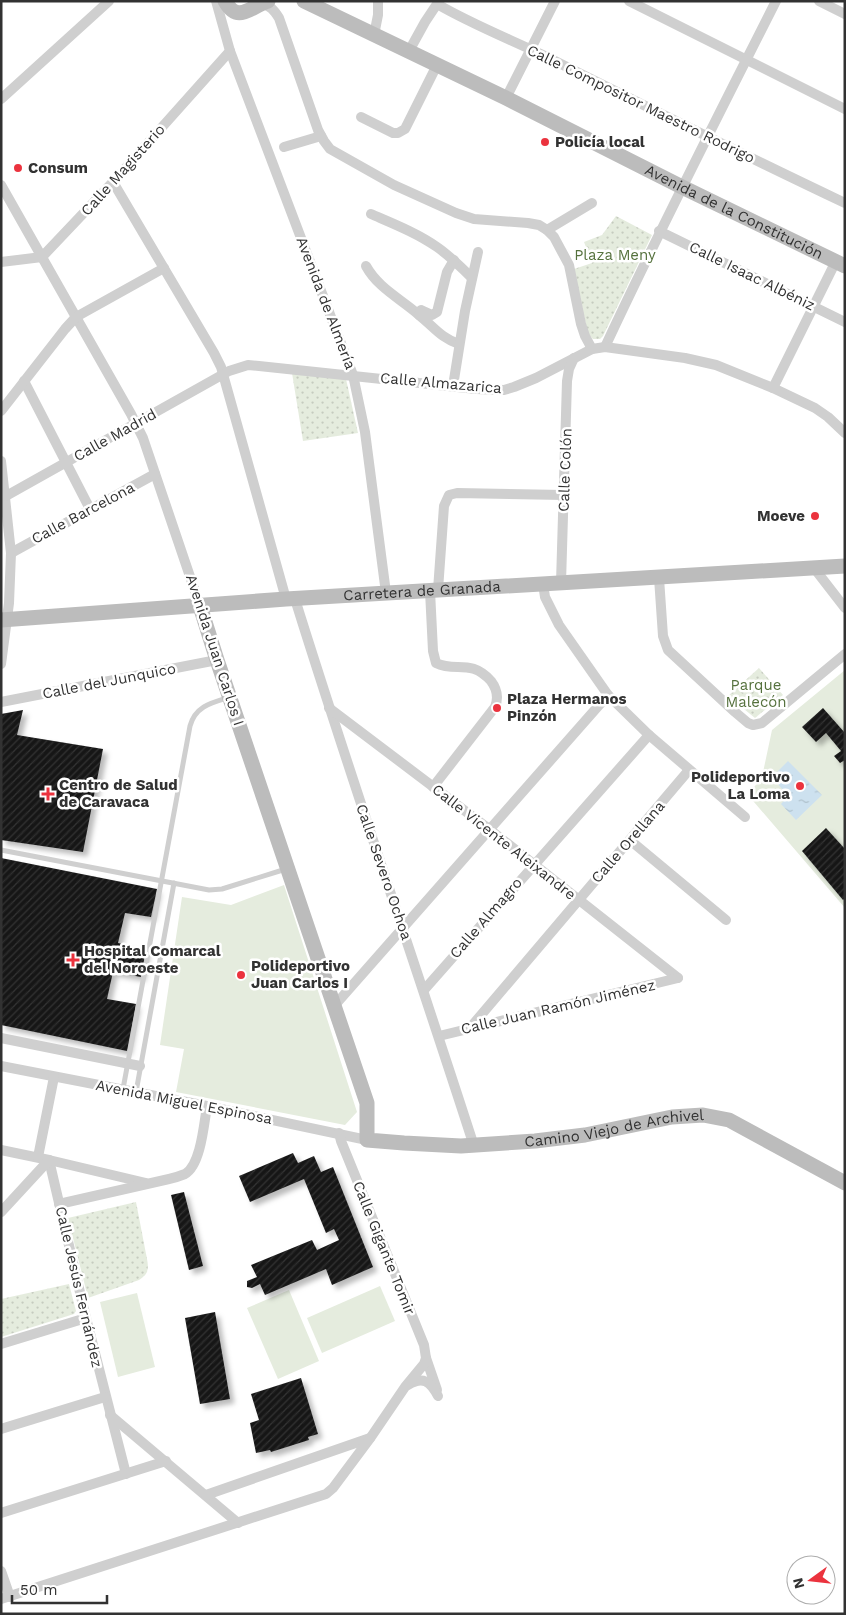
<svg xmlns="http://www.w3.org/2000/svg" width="846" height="1615" font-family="'Work Sans',sans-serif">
<defs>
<pattern id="green-dots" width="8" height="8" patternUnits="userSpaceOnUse" patternTransform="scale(1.25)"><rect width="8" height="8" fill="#e5ecde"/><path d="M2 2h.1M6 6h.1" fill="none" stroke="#c5cbbf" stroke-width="1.8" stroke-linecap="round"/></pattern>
<pattern id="water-ripples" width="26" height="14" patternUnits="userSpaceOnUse" patternTransform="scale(1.25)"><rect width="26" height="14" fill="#cde1ef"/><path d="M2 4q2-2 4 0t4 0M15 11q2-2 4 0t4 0" fill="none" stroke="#b0c2cd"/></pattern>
<pattern id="building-hatch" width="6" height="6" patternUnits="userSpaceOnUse" patternTransform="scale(1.25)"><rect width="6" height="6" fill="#191919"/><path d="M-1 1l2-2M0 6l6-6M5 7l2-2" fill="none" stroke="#323232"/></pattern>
<filter id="shadow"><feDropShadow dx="4.5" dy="4.5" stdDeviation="2.5" flood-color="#0004"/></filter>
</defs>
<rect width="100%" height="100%" fill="#fff"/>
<!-- green -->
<g fill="url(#green-dots)">
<polygon points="616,216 652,235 603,336 600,339 593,339 588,334 574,269 592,263 584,242 602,235"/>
<polygon points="292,373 346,379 358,433 303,441"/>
<polygon points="759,668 783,695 755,718 728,696"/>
<path d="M136,1202L147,1259C149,1270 148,1274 139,1280L88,1298L68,1218Z"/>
<polygon points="69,1284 76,1311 74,1314 1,1337 1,1299"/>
</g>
<!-- pitch -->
<g fill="#e5ecde">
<polygon points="845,670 845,908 748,795 762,777 772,730"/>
<polygon points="284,885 357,1112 345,1125 176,1092 184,1049 160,1045 182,897 231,905"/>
<polygon points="380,1286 395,1321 322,1353 307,1318"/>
<polygon points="289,1290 319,1361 278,1379 247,1308"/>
<polygon points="137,1293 155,1367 118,1377 100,1302"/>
</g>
<!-- water -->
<polygon fill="url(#water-ripples)" points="788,761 822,795 796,820 781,804 788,796 772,777"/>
<!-- building -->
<g fill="url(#building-hatch)" filter="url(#shadow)">
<polygon points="823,708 845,733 845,760 840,763 834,756 841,751 826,733 816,742 802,727"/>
<polygon points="23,710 17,735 103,749 83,852 1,840 1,714"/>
<polygon points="826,828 845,849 845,898 843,900 802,851"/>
<polygon points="1,858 157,889 151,917 125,913 118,943 146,949 141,977 113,972 107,999 136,1004 127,1051 1,1025"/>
<polygon points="293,1153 298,1163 314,1156 321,1172 333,1167 373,1267 332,1285 326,1269 265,1295 260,1284 252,1288 247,1287 247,1281 257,1277 251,1265 312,1240 317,1250 339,1240 334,1229 326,1233 304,1179 250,1202 239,1176"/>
<polygon points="184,1192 203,1266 189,1270 171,1195"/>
<polygon points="215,1312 230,1399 200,1404 185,1318"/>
<polygon points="301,1378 318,1434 308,1437 309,1440 271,1452 270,1450 256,1453 250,1423 259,1420 251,1394"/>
</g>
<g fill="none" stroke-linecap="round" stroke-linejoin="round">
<!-- lane -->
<g stroke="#cfcfcf" stroke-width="5">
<polyline points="1,850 209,890 222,889 286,869"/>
<path d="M123,1089L190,726C195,707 210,703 227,698"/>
<polyline points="136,1092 174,883"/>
</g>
<!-- street -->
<g stroke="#cfcfcf" stroke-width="10">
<polyline points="216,1 230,51 353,375 365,432 386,593"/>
<polyline points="629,1 845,109"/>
<polyline points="819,1 845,14"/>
<path d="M261,3V4C270,5 274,10 279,18L318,130L324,141L330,149L394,185L456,213L474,219L528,223L539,225L547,230L554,237L569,265L581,324L585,336L592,349"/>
<path d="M437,4C473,25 512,40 549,58C647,107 746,156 845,203"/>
<polyline points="374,35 378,15 378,1"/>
<polyline points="409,51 425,22 439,1"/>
<polyline points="506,98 555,1"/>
<polyline points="1,99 109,1"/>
<polyline points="361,117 393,133 398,133 405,129 437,65"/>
<polyline points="284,147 321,136"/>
<polyline points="113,182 214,353 221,367 286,599"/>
<polyline points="1,185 131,414 143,438 200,606"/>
<path d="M371,214C394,224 417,233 437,247C450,256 461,267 472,278"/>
<polyline points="547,230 592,203"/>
<polyline points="659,231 845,322"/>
<polyline points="1,262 42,257 113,182 230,51"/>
<path d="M366,266C378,288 401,299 419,315C434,327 441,338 459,344"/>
<polyline points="419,315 421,310 432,315 437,312 447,272 454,260"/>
<path d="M605,347C659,231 718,116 776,1"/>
<polyline points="24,381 90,509"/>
<polyline points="453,386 465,311 478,252"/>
<polyline points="773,388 836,261"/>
<polyline points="1,411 65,329 76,317 164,268"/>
<polyline points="1,461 11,553 9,603 1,664"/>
<polyline points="6,496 229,371 248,365 259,366 476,389 504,390 514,387 536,378 592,349 605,347 685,358 716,365 773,388 815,408 828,417 845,433"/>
<polyline points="11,553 155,474"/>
<polyline points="814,568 845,608"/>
<polyline points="659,578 663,636 668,650 735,712 748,723 753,725 762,723 845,654"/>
<polyline points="561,583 567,381 569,369 574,358"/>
<polyline points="543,584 545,597 559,625 608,695 649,735 745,817"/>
<polyline points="438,590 444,506 449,495 457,493 564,495"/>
<path d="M430,591L433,651L436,663C456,673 470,658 491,681C497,689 499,697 495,707L433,787"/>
<path d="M295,599C352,782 415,963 474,1146"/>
<polyline points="1,702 217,660"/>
<polyline points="329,708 489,829 678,978"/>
<polyline points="631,841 726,920"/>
<polyline points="424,990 649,735"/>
<polyline points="335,1005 608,695"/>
<polyline points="470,1028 689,770"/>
<polyline points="439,1036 678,978"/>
<polyline points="1,1038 140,1066"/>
<polyline points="1,1066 202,1105 367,1140"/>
<polyline points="1,1150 49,1160 146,1183"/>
<polyline points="38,1157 54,1077"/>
<polyline points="49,1160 86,1318 126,1474"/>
<path d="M59,1204L169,1179C174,1178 180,1176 185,1174C201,1165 204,1123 207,1106"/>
<polyline points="1,1212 49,1160"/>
<polyline points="1,1344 86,1318"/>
<polyline points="426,1358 437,1390"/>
<path d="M408,1385C423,1376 430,1381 438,1396"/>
<polyline points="110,1415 238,1523"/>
<polyline points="1,1429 105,1397"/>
<polyline points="206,1495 370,1438"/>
<polyline points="1,1513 166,1461"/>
<polyline points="1,1571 10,1597"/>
<polyline points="1,1599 326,1494 333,1488 371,1437 405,1387 424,1364 426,1358 424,1345 341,1141 339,1133"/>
</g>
<!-- secondary -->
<g stroke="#bcbcbc" stroke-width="15">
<path d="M225,1C238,25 251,6 268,1"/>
<path id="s1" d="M304,1L506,98L682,187L845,266"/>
<path id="s2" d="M200,606L217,660L367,1103V1140L404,1143L461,1146L535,1141L585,1135L672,1117L703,1115L729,1120L845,1183"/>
<path id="s3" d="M1,620L286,599L845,566"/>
</g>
</g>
<!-- markers -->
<g fill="#eb333e" stroke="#fff" stroke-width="2">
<circle cx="545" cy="142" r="5"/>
<circle cx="18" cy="168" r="5"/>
<circle cx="815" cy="516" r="5"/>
<circle cx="497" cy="708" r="5"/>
<circle cx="800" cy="786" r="5"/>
<path d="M45.5 786.5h5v5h5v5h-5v5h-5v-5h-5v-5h5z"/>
<path d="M70.5 952.5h5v5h5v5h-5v5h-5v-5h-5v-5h5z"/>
<circle cx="241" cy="975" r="5"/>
</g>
<g text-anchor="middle" stroke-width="5" stroke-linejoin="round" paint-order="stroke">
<!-- street labels -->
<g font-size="15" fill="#323232" stroke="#fff">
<text transform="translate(641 104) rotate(26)" y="5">Calle Compositor Maestro Rodrigo</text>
<text transform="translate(123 170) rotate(-48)" y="5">Calle Magisterio</text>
<text dy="5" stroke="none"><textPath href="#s1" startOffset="479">Avenida de la Constitución</textPath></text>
<text transform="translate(752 276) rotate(26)" y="5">Calle Isaac Albéniz</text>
<text transform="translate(326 303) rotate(69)" y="5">Avenida de Almería</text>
<text transform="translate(441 383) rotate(5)" y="5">Calle Almazarica</text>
<text transform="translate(115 435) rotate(-29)" y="5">Calle Madrid</text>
<text transform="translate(565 470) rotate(-88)" y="5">Calle Colón</text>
<text transform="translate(83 513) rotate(-28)" y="5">Calle Barcelona</text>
<text dy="5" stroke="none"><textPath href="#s3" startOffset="422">Carretera de Granada</textPath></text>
<text transform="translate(215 650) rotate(72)" y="5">Avenida Juan Carlos I</text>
<text transform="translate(109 681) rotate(-11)" y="5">Calle del Junquico</text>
<text transform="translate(504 842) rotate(38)" y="5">Calle Vicente Aleixandre</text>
<text transform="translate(628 842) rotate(-49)" y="5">Calle Orellana</text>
<text transform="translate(384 872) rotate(71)" y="5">Calle Severo Ochoa</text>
<text transform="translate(486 918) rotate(-49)" y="5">Calle Almagro</text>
<text transform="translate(558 1007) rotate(-13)" y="5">Calle Juan Ramón Jiménez</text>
<text transform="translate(184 1102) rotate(11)" y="5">Avenida Miguel Espinosa</text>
<text dy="5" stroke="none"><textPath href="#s2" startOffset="810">Camino Viejo de Archivel</textPath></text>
<text transform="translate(384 1248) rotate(68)" y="5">Calle Gigante Tomir</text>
<text transform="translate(79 1287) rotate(77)" y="5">Calle Jesús Fernández</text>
</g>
<!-- poi labels -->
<g font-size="15" font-weight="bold" fill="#323232" stroke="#fff" text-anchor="start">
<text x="555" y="147">Policía local</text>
<text x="28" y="173">Consum</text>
<text x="805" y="521" text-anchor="end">Moeve</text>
<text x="507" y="704">Plaza Hermanos<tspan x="507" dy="17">Pinzón</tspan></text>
<text x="790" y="782" text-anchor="end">Polideportivo<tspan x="790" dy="17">La Loma</tspan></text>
<text x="59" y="790">Centro de Salud<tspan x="59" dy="17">de Caravaca</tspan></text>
<text x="84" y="956">Hospital Comarcal<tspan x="84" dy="17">del Noroeste</tspan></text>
<text x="251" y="971">Polideportivo<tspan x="251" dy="17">Juan Carlos I</tspan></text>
</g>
<!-- park labels -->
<g font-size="15" fill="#55713d" stroke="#fff">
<text x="615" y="260">Plaza Meny</text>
<text x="756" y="690">Parque<tspan x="756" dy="17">Malecón</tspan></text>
</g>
</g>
<!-- border -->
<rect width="846" height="1615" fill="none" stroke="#323232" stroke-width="5"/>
<!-- north arrow -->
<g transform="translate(811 1580) rotate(255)"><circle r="24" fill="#ffffff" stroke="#adadad"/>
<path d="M0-4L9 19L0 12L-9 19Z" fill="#eb333e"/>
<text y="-8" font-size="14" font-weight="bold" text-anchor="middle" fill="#323232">N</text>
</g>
<!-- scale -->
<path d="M12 1595v8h95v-8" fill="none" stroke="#323232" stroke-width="2.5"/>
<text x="20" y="1595" font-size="15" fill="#323232" stroke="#ffffff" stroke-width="4" paint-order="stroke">50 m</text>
</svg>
